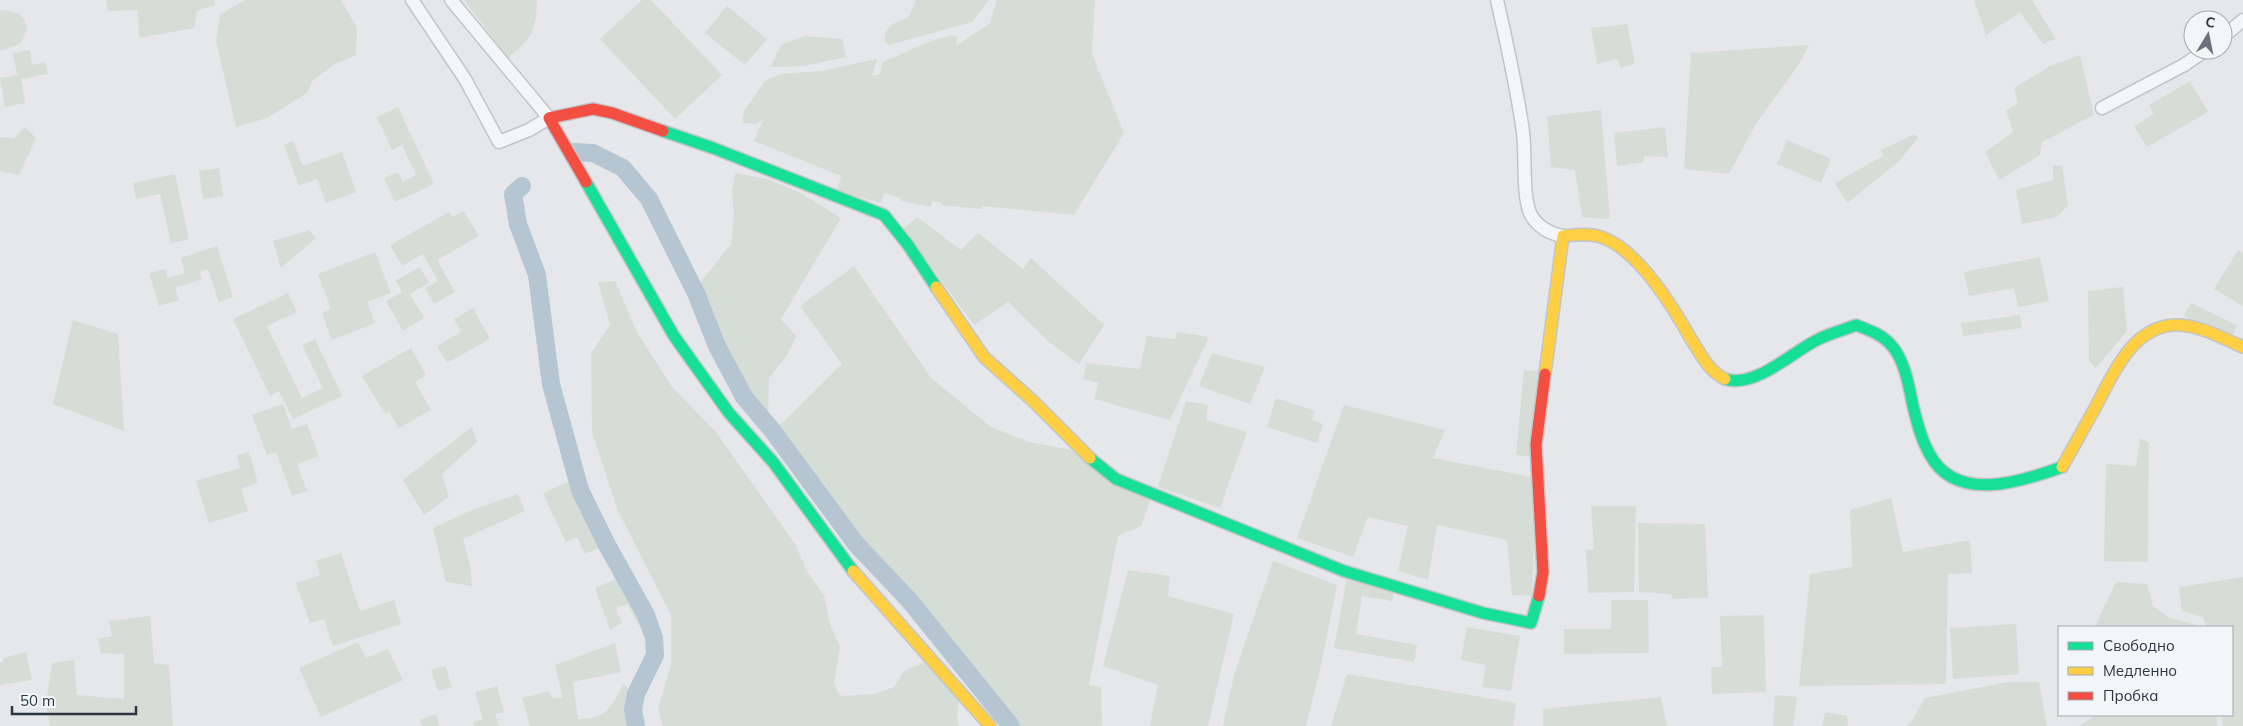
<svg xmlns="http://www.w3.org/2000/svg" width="2243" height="726" font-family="Mulish,sans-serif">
<rect width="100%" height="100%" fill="#e5e7ea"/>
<!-- green -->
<g fill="#d6ddd6">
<polygon points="106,0 214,0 215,5 197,11 194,28 139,38 138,10 108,11"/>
<polygon points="245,0 341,0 357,28 356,55 335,64 313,80 307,93 267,118 236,127 216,41 220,14"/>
<path d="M464,0H537C536,33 532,37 508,58Z"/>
<polygon points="642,0 651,0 722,75 675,119 600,39"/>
<path d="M916,0H989L972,22L889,45L885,42C883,26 896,22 908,18Z"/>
<path d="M997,0H1095L1092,54L1124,133L1074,215L982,206L981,209L941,205V202L932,201L931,207L901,201V198L884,193L881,203L837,191L841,176L754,141L764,118L756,124L742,123L744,111L765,81L780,74L821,71L877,59L872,76L880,74L883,62C902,55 938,34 957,36L956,46L990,23Z"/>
<polygon points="1974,0 2032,0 2056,39 2043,44 2020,12 1986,35"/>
<polygon points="727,6 767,39 745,65 705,33"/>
<path d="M0,10C14,11 25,13 27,29L20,44L0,51Z"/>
<polygon points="1627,24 1635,63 1621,68 1617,59 1597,64 1591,28"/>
<polygon points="804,36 842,39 846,57 805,66 771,67 781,45"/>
<polygon points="1809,45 1800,63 1757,122 1729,174 1684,169 1691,53"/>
<polygon points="30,50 32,65 45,62 48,74 21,79 25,103 5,107 0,78 17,75 13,53"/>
<polygon points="2080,55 2094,115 2042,142 2040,155 1999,180 1985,152 2013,132 2006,110 2018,103 2014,88 2050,66"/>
<polygon points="2190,81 2208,112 2147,147 2134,126 2154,114 2149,105"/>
<polygon points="398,107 434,184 395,202 384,178 398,172 403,182 416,175 402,145 392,150 377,117"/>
<polygon points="1601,110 1610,219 1582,217 1575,170 1551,167 1547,116"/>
<polygon points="25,127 36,138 19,175 0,171 0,137 14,138"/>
<polygon points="1665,127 1668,157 1645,156 1643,162 1617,166 1614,133"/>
<polygon points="1915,134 1918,138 1898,162 1847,203 1835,183 1883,156 1881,150"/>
<polygon points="1787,140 1831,159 1821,183 1777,164"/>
<polygon points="293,141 303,166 342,152 356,192 326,203 317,179 299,186 284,145"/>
<polygon points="2053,165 2062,166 2068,205 2057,217 2022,224 2016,190 2053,180"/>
<polygon points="219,168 223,196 203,199 199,171"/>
<path d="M735,173L767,179L801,193L841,218L781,319L796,336L787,355L769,378L768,413C733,377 715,329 700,283L731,244L734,215L732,191Z"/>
<polygon points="175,174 189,239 171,243 160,194 136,199 133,183"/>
<polygon points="464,211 479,236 437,260 455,292 434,304 425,288 438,281 423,254 402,266 390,245 449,212 452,217"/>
<polygon points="917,217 961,250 978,233 1023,269 1031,258 1104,325 1079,364 1049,342 1008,302 974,325 903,229"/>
<polygon points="309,230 316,238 281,268 273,241"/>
<polygon points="217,246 233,297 219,302 208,269 200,272 202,279 175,288 179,300 159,306 149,273 165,269 168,278 185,273 181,258"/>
<polygon points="2238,250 2243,253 2243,306 2214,289"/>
<polygon points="375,252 391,293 367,302 375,323 332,340 322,313 331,309 318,274"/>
<polygon points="2040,257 2049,301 2018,307 2014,288 1969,296 1964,272"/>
<polygon points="854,266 931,378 991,427 1029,442 1071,450 1151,498 1141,526 1118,536 1089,685 1101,687 1102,726 1017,726 913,597 860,540 777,428 842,364 800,306"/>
<polygon points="420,267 429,283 410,294 424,318 403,331 386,301 402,292 396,280"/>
<polygon points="615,281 637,332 672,387 716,432 795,544 807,571 824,596 830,624 840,647 834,683 840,696 875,694 894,687 904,671 925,662 959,701 957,719 959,726 663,726 658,709 671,665 671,615 618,511 592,432 591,353 610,325 598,282"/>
<polygon points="2123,287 2127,331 2096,368 2089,361 2088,291"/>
<polygon points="288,293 297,312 267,326 302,398 323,388 302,345 315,339 342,396 293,419 279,391 270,396 233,319"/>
<polygon points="2191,303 2237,325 2231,339 2184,316"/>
<polygon points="473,308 490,339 447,363 437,346 461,332 454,319"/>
<polygon points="2020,315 2022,328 1963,336 1961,323"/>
<polygon points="73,320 118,334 124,431 53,404"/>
<polygon points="1177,332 1209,337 1170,420 1094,399 1099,383 1083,379 1087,363 1140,369 1147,336 1175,339"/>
<polygon points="411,348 426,375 415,382 431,410 399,428 389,412 385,414 362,376"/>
<polygon points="1212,353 1265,367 1250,404 1199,386"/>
<polygon points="1524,370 1539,371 1533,457 1516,455"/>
<polygon points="1276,398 1315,411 1312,420 1323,424 1317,443 1267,427"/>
<polygon points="1186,401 1208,405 1206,420 1247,432 1220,508 1158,487"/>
<polygon points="283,404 292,429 307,424 319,456 297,464 307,491 292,496 276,452 267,455 252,415"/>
<polygon points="1344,405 1445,430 1433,458 1531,477 1534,545 1532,596 1512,595 1507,540 1437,525 1428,580 1398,571 1408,526 1368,517 1353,557 1297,538"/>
<polygon points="472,427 477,442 442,474 449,497 424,515 403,480"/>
<polygon points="2140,438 2149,443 2148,562 2104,561 2106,464 2136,466"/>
<polygon points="249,452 258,483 241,489 248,511 209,523 196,481 240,468 237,455"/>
<polygon points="572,480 603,546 585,554 577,537 566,542 543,493"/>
<polygon points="518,494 525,511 463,539 470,565 472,586 446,582 433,528 472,510"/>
<polygon points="1891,498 1903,552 1970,540 1972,573 1948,574 1946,684 1799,686 1810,574 1852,567 1850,510"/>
<polygon points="1591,506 1636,506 1634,592 1588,593 1586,550 1594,549"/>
<polygon points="1638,523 1705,524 1708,598 1673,599 1671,594 1639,592"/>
<polygon points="341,553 360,611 394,600 401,624 333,646 324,619 310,623 296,583 320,575 316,561"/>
<polygon points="1273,561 1337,585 1321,665 1306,726 1223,726 1234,675"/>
<polygon points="1128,570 1170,576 1168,596 1234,614 1208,726 1150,726 1158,685 1103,666"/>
<polygon points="621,577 628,586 648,626 641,629 627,604 616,608 622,623 610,630 595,588"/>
<polygon points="2243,577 2243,726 2223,726 2222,715 2232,715 2232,627 2207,627 2203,617 2182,611 2179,587"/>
<polygon points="1347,578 1395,587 1392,601 1362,596 1356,634 1417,645 1414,662 1334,648"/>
<polygon points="2116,582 2147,584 2153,606 2170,618 2196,625 2197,627 2095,627"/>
<polygon points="1611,600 1648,600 1649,653 1564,654 1564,629 1611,629"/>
<polygon points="1764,615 1766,692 1712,694 1711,667 1722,667 1720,616"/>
<polygon points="150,616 154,663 169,665 173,726 50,726 46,704 52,663 74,660 77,695 124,699 124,654 101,653 98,639 112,636 109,621"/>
<polygon points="2016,624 2019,674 1953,679 1950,628"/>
<polygon points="1467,627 1520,636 1511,691 1482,687 1486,665 1461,660"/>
<polygon points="358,642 366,658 388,649 403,680 321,717 299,668"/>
<path d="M615,643L621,672L573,682L578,719C606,719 612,707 623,684L633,691L626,710L627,726H530L522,698L549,691L552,698H563L555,665Z"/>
<polygon points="26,652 32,680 0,685 0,663 3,662 3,658"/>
<polygon points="445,666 452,687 438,691 431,670"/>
<polygon points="1347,674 1516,703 1513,726 1331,726"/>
<polygon points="2008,682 2039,682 2047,726 1906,726 1911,722 1925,698"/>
<polygon points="497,686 504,712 495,714 499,726 474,726 473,722 483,719 475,692"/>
<polygon points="1775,695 1797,697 1793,726 1773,726"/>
<polygon points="1661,697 1667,726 1543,726 1543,709"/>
<polygon points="1825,712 1847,716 1848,726 1822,726"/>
<polygon points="436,714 440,726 422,726 420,720"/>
<polygon points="2096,715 2216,715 2217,726 2079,726"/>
</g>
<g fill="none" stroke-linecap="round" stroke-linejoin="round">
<!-- canal -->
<g stroke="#b5c5d2" stroke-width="18">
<polyline points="574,152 593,153 623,168 649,199 696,293 717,346 744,397 772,430 856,544 909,600 1011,726"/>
<polyline points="522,186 513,194 518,224 537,275 551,384 580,490 607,545 646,615 654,638 655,655 636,694 633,710 636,726"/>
</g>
<!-- street casing -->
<g stroke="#c3c5c8" stroke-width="15">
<g id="street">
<polyline points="412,0 465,79 499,142 529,130 549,118 451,0"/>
<path d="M1497,0C1507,44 1517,88 1523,132C1526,155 1522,193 1530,213C1536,226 1550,234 1563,236"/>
<polyline points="2223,37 2243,20"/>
<polyline points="2102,108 2184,65 2206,50"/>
</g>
</g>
<!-- fast casing -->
<g stroke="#c3c5c8" stroke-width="14">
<g id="fast">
<polyline points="663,131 713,148 884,215 908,245 936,287"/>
<polyline points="586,182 674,336 729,413 773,462 853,571"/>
<path d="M1725,379C1755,389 1793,351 1819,339C1831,333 1844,330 1856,325C1869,330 1883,335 1892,346C1905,361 1909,387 1913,406C1917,422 1921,439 1929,453C1955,504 2021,482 2062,467"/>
<polyline points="1090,458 1116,479 1344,571 1483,613 1531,623 1539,596"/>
</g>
</g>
<!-- slow casing -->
<g stroke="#c3c5c8" stroke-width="14">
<g id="slow">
<polyline points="936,287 984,357 1033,401 1090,458"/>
<path d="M1545,374L1563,236C1575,235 1589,233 1601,237C1638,249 1673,307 1691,339C1701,354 1708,371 1725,379"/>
<path d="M2062,467C2073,448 2083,429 2094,410C2111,378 2131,327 2174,325C2198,324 2222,338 2243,347"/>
<polyline points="853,571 990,726"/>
</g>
</g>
<!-- jam casing -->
<g stroke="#c3c5c8" stroke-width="14">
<g id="jam">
<polyline points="586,182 549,118 593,109 612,113 663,131"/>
<polyline points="1539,596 1543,572 1536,445 1545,374"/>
</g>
</g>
<!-- street -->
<use href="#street" stroke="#f4f5f6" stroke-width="12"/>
<!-- fast -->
<use href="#fast" stroke="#16e098" stroke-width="11"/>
<!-- slow -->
<use href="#slow" stroke="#ffcf43" stroke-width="11"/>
<!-- jam -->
<use href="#jam" stroke="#f24e42" stroke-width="11"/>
</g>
<!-- legend -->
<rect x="2058" y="626" width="175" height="90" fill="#f3f6f8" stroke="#a3a9af"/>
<rect x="2068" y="642" width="25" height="8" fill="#16e098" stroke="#a3a9af"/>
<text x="2103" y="651" font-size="15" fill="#2c3542">Свободно</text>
<rect x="2068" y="667" width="25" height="8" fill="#ffcf43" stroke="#a3a9af"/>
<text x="2103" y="676" font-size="15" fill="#2c3542">Медленно</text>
<rect x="2068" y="692" width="25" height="8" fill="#f24e42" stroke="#a3a9af"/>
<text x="2103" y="701" font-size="15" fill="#2c3542">Пробка</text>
<!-- north arrow -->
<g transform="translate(2208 35) rotate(10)"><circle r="24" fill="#f3f6f8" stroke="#a3a9af"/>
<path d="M0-4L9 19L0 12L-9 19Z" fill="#6d737d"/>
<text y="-8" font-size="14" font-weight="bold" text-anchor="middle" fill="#2c3542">С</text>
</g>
<!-- scale -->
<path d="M12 706v8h124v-8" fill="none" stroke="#2c3542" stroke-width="2.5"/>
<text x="20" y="706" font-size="15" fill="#2c3542" stroke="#f3f6f8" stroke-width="4" paint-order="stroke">50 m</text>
</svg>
